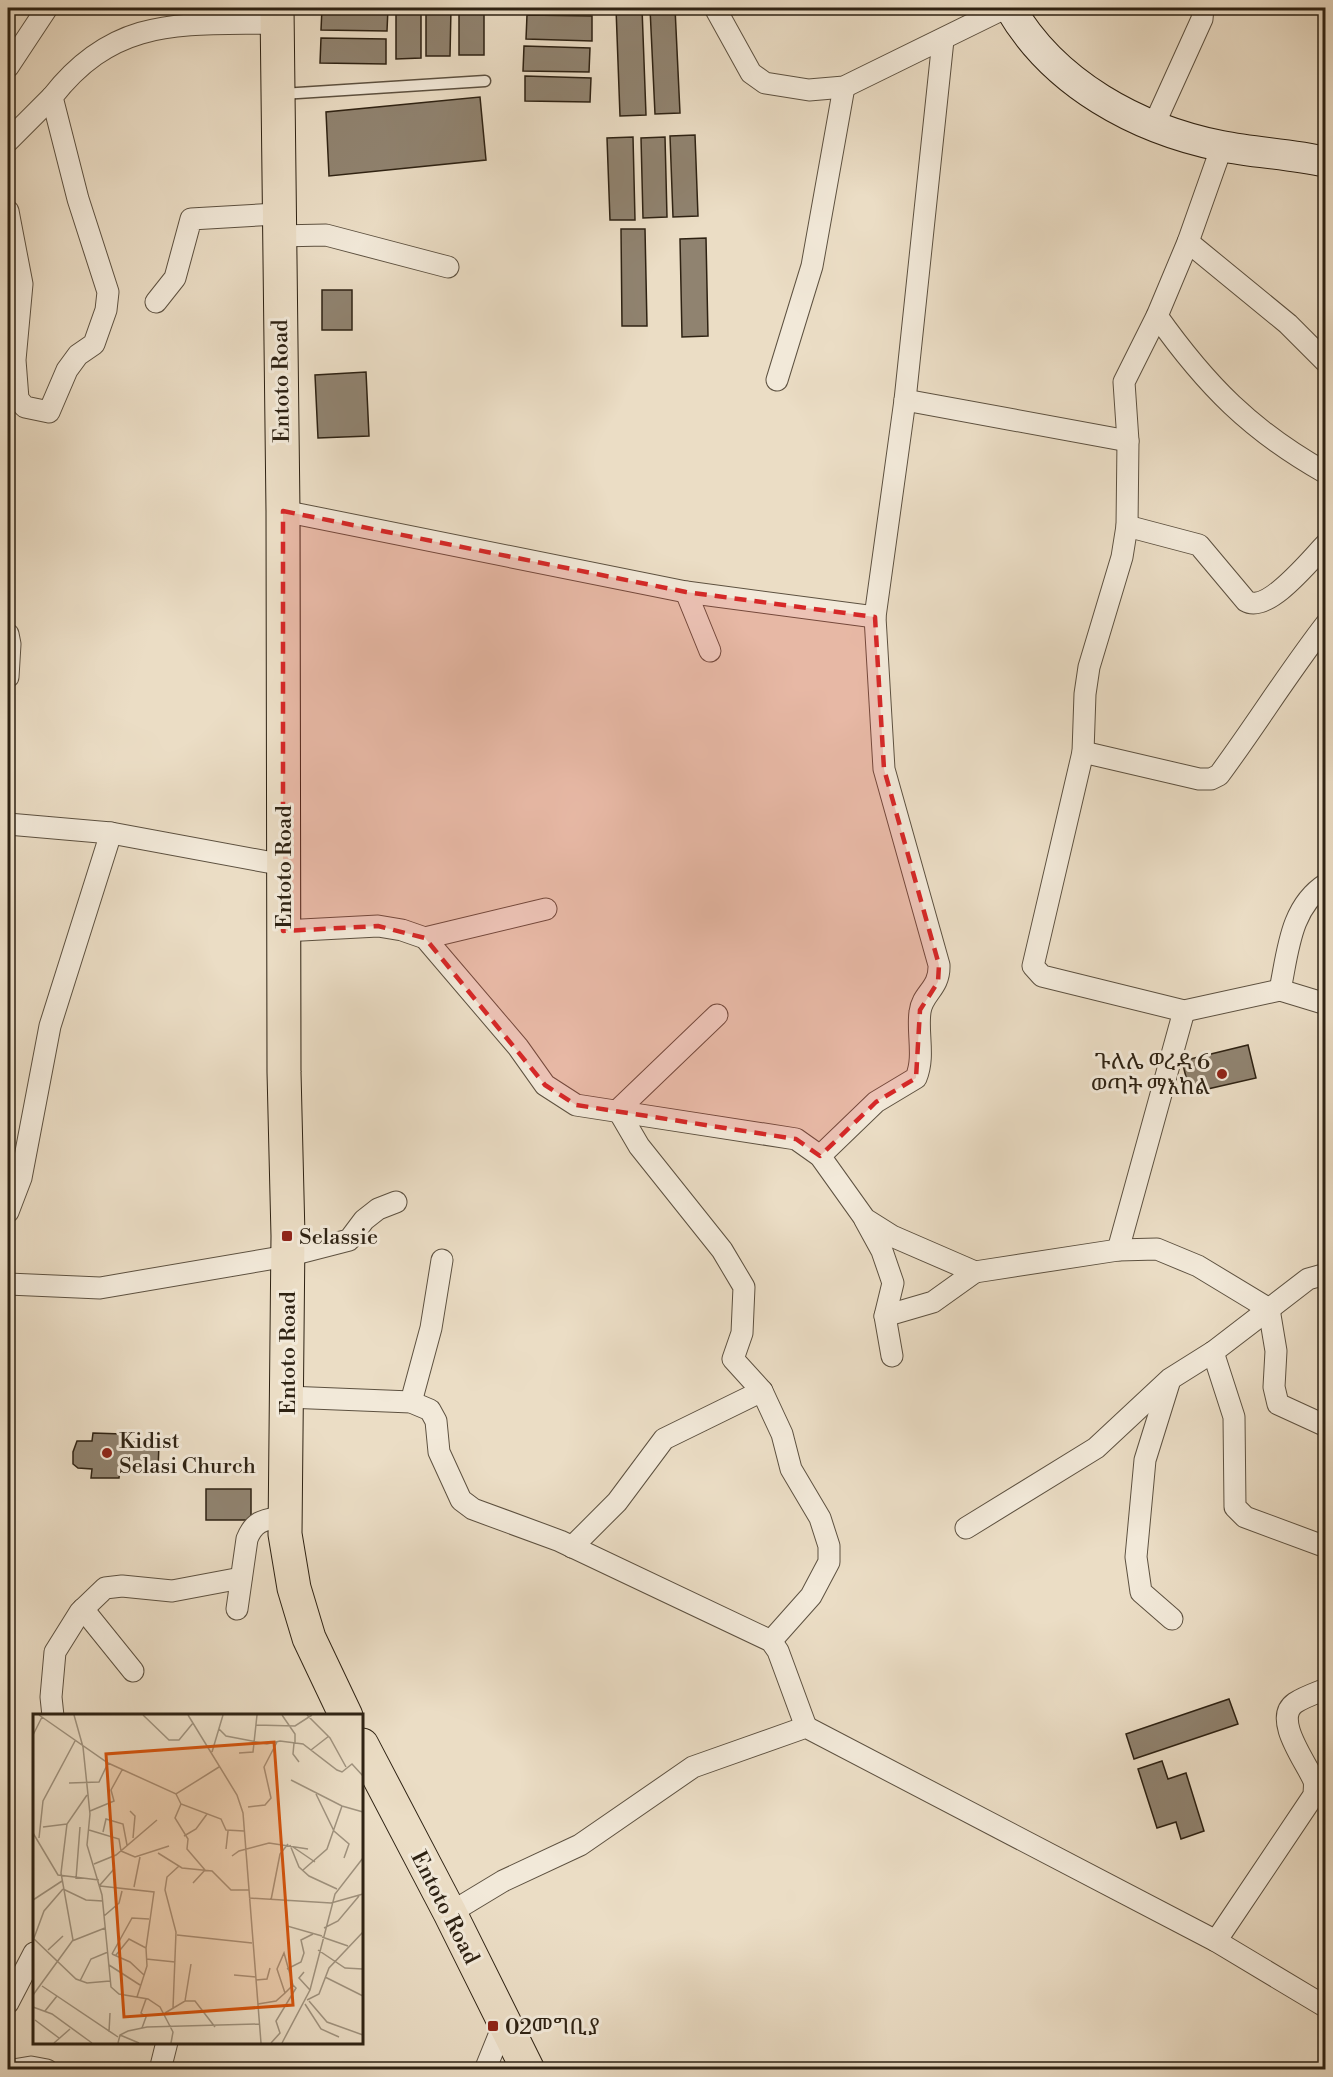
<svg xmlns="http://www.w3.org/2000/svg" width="1333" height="2077" font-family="'Libre Bodoni','Noto Serif Ethiopic',serif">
<rect width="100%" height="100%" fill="#ebddc5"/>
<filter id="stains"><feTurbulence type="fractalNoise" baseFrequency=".00333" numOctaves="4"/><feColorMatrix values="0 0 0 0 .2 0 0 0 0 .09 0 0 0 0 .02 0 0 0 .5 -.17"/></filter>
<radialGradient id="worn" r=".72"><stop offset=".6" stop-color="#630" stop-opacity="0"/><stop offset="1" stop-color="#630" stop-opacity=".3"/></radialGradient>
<!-- building -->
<g fill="#908370" stroke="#2e2213" stroke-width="1.5">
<polygon points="322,8 388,8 387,31 321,30"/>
<polygon points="396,8 421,8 421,58 396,59"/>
<polygon points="426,8 451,8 450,56 426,56"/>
<rect x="459" y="8" width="25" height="47"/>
<polygon points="616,8 642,8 646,115 620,116"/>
<polygon points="650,8 675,8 680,113 655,114"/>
<polygon points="527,15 592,16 592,41 526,39"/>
<polygon points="321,38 386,39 386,64 320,63"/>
<polygon points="524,46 590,48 589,72 523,71"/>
<polygon points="525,76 591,78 590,102 525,101"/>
<polygon points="480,97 486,160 329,176 326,112"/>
<polygon points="695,135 698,216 673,217 670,136"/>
<polygon points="633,137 635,220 610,220 607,138"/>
<polygon points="665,137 667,217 643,218 641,138"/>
<polygon points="621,229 645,229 647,326 622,326"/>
<polygon points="706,238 708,336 682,337 680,239"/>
<rect x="322" y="290" width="30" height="40"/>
<polygon points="366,372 369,436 318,438 315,375"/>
<polygon points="1248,1045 1256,1078 1190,1093 1182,1061"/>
<polygon points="93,1433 122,1434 122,1441 159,1444 158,1470 120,1468 119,1478 91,1478 92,1469 78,1468 73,1464 73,1452 77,1441 92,1441"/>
<rect x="206" y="1489" width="45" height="31"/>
<polygon points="1229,1699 1238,1724 1134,1759 1126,1734"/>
<polygon points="1162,1761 1168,1779 1186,1773 1204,1831 1181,1839 1176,1822 1157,1828 1138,1769"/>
</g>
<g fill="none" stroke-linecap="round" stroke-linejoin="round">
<!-- lane casing -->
<g stroke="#5d5140" stroke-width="13">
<polyline id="lane" points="282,94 485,81"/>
</g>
<!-- street casing -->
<g stroke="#5d5140" stroke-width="23">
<g id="street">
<polyline points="715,8 751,73 765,83 809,90 844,87 1005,8"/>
<polyline points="8,67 47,8"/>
<polyline points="1153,127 1202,19 1203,8"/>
<polyline points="8,141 52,97"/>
<polyline points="1222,146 1188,242 1157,316 1124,382 1128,441 1127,526 1122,557 1089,667 1085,694 1083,752 1033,966 1042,976 1184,1011 1280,990 1326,1004"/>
<path d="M8,211L22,284L15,360L18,399L25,407L49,412L67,370L78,355L94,344L106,310L108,292L78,199L52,97C116,15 182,25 277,23"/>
<polyline points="278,236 326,235 448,267"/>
<polyline points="1188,242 1288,324 1326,362"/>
<polyline points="156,302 175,278 191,219 277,214"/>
<path d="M1157,316C1206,385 1251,431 1326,473"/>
<polyline points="777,380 812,266 844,87"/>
<polyline points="905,400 1128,441"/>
<polyline points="283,511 686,592 875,617"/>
<path d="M1127,526L1199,545L1246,601C1268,614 1311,559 1326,544"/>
<polyline points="686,592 710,651"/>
<polyline points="8,634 10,644 8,677"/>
<path d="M1083,752L1199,779H1211L1219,775C1256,725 1288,673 1326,624"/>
<polyline points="8,824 111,833 284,865"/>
<polyline points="283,931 378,926 402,930 425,938 518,1047 545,1085 576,1105 796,1139 820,1156 865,1219 892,1236 975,1272 1118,1250 1157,1249 1198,1266 1269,1309"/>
<polyline points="425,938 546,909"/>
<path d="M1280,990C1288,952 1290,907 1326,884"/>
<polyline points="717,1015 618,1110 639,1146 722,1250 744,1287 742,1333 733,1359 762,1391 782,1434 791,1469 820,1518 829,1546 829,1562 811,1596 771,1641"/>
<path d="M820,1156L876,1102L916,1078C925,1057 917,1033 920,1012C922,993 940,989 939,965L884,769L875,617L905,400L943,40"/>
<polyline points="8,1212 21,1178 50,1026 111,833"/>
<polyline points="865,1220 882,1251 893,1283 885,1316 892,1356"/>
<polyline points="1118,1250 1184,1011"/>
<polyline points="8,1284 100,1288 287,1256 349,1240 364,1220 378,1209 396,1202"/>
<polyline points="1269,1309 1276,1351 1274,1387 1278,1404 1326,1426"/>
<polyline points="885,1316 933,1302 975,1272"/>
<polyline points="1213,1352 1234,1417 1235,1507 1245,1517 1326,1547"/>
<polyline points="1169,1383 1145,1460 1136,1557 1141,1592 1172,1619"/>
<polyline points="287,1397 411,1402 430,1410 436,1421 439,1452 461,1500 473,1509 560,1541 771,1641 778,1651 806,1727"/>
<polyline points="411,1402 431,1328 442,1260"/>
<polyline points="966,1528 1096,1448 1170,1379 1213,1352 1308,1279 1326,1274"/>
<polyline points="572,1547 617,1502 664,1439 762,1391"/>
<polyline points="83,1609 133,1671"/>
<path d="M237,1609L247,1539C255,1519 266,1520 285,1516"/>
<polyline points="53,1716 51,1697 55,1652 80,1612 105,1588 122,1586 172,1591 241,1578"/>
<polyline points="450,1913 503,1881 580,1845 693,1767 806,1727 1216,1941 1326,2007"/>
<path d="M1216,1941L1314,1795C1314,1790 1315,1785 1314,1781C1307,1763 1272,1719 1295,1703C1304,1697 1316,1693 1326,1689"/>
<polyline points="8,2003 34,1953"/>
<polyline points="13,2070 31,2067 47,2070"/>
<polyline points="160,2070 167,2042"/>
<polyline points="485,2070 504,2023"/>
</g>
</g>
<!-- secondary casing -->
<g stroke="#2e2213" stroke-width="32">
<path id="secondary" d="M1010,8C1054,84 1137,129 1221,146C1256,153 1291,154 1326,162"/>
</g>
<!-- primary casing -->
<g stroke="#2e2213" stroke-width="35">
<g id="primary">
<polyline points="277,8 283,511 284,1072 288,1236 285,1534 294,1588 309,1638 346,1716"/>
<polyline points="362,1745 450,1913 528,2070"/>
</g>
</g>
<!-- lane -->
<use href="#lane" stroke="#f2e9d9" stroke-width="10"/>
<!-- street -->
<use href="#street" stroke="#f2e9d9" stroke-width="21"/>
<!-- secondary -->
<use href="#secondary" stroke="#f2e9d9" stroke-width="30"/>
<!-- primary -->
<use href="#primary" stroke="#ebddc5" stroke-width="33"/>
</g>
<!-- marked area -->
<path fill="#d62828" fill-opacity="0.2" stroke="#d62828" stroke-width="4.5" stroke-dasharray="12 8" stroke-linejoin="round" d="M283,511L686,592L875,617L884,769L939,965L938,982L920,1010L916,1078L876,1102L820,1156L796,1139L576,1105L545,1085L425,938L378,926L283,931Z"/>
<!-- markers -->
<g fill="#8f2418" stroke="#f2e9d9" stroke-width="2">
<circle cx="1222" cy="1074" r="6"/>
<rect x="281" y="1230" width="12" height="12" rx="3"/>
<circle cx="107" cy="1453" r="6"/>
<rect x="487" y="2020" width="12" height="12" rx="3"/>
</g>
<g text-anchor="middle" stroke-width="6" stroke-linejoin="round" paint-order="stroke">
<!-- street labels -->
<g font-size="22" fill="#2e2213" stroke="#f2e9d9">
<text transform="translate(280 381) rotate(-91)" y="8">Entoto Road</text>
<text transform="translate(283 867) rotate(-90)" y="8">Entoto Road</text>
<text transform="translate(287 1353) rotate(-90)" y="8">Entoto Road</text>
<text transform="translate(446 1907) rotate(63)" y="8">Entoto Road</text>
</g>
<!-- poi labels -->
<g font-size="22" fill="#2e2213" stroke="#f2e9d9" text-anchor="start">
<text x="1210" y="1069" text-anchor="end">ጉለሌ ወረዳ 6<tspan x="1210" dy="25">ወጣት ማእከል</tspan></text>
<text x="299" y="1244">Selassie</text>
<text x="119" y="1448">Kidist<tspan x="119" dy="25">Selasi Church</tspan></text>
<text x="505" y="2034">02መግቢያ</text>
</g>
</g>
<!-- overview -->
<g transform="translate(33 1714)">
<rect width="330" height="330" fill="#ebddc5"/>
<path fill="none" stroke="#9f927e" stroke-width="1.5" d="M6,1L75,49L143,80L186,53M41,1L50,33L57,100L54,131L69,181L78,273L86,280L115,285L127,293L140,318L138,329M110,1L136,26H146L160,9M155,1L204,81L210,99L228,329M249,1L262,20V29M274,1L297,24L313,53M223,11L262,12L279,1M186,15L193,22L234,30L247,27L270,30L304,56L309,58L319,50L330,62M0,21L9,3M0,27V48M261,29L260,40L266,48M278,36L296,22M179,38L190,1M206,39L220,38L224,1M258,66L309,92L330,98M36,69L66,68L75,49M143,80L148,90L188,105L193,116L211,117M283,80L301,117L316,130L311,144M148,90L142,104L155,125L154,135L172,156L160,169M215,93L232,91L238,84L231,53L244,28M57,97L81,87L78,76L89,56M97,97L102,102L100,124M10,113L34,110M56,116L86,125L88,137M70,118L73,105L90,110L94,131M0,119L25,161L66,166M151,122L163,115L174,100M6,124L10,87L42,27M257,131L266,153L276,162L304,175M260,133L282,148M193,135L195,117M88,137L102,143L136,132M125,139L149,154L179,157L198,176H216M199,142L206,137L236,129L275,135M61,150L83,141L124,106M270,156L294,135L309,92M43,165L47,113M67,171L81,155M67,172L121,178L113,234L114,252L104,283M101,173L107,143M30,175L53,186L70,187M216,184L298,189L330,180M0,186L29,167M238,186L247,140L255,130M253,187L254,212L289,222M71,202L86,189L89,177M291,214L305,207L326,182M144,221L219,229M289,223L315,232M0,224L43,265L54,269L77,267M1,224L11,197L30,175M39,227L72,214M15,236L30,222M285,236L312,254L330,255M79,240L99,204L116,205M79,240L97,248L111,261M83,241L96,225L113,234M113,245L142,248M76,251L107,271M254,255L268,248L271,239L268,226L280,220M271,258L266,264L277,276M201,261L223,263M292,263L330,282M223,266L234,265L237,254M47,267L58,245L75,238M9,272L85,323M0,281L40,226L28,159L34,110L54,81M274,286L286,280L296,254L330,218M152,287L158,250M276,287L294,308L330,321M225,290L243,287L252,279L244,255L251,239L260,271L252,279M272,290L288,315L306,323M0,293L19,300L59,329M140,294L143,218L132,176L134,163L146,152M12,297L24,282M132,299L152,287H162L182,313M2,306L26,324M109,314L113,303L108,299L113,285M76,318L77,299M87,321L106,329M21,329L37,315M85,329L87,321L95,317L114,313L226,310M238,329L247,319L243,307L263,274L260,271M249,329L277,276L302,180L330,144"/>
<path fill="#d5540d" fill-opacity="0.15" stroke="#d5540d" stroke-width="3" d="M241,28L260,291L91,303L73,40Z"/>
<rect width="330" height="330" fill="none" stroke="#2e2213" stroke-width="3"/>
</g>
<!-- margin -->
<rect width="1333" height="2077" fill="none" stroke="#ebddc5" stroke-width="30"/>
<rect x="9" y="9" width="1315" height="2059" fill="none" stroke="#2e2213" stroke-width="3"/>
<rect x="15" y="15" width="1303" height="2047" fill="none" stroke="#2e2213" stroke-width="1.5"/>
<rect width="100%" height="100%" filter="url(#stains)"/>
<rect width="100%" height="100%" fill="url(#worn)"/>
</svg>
